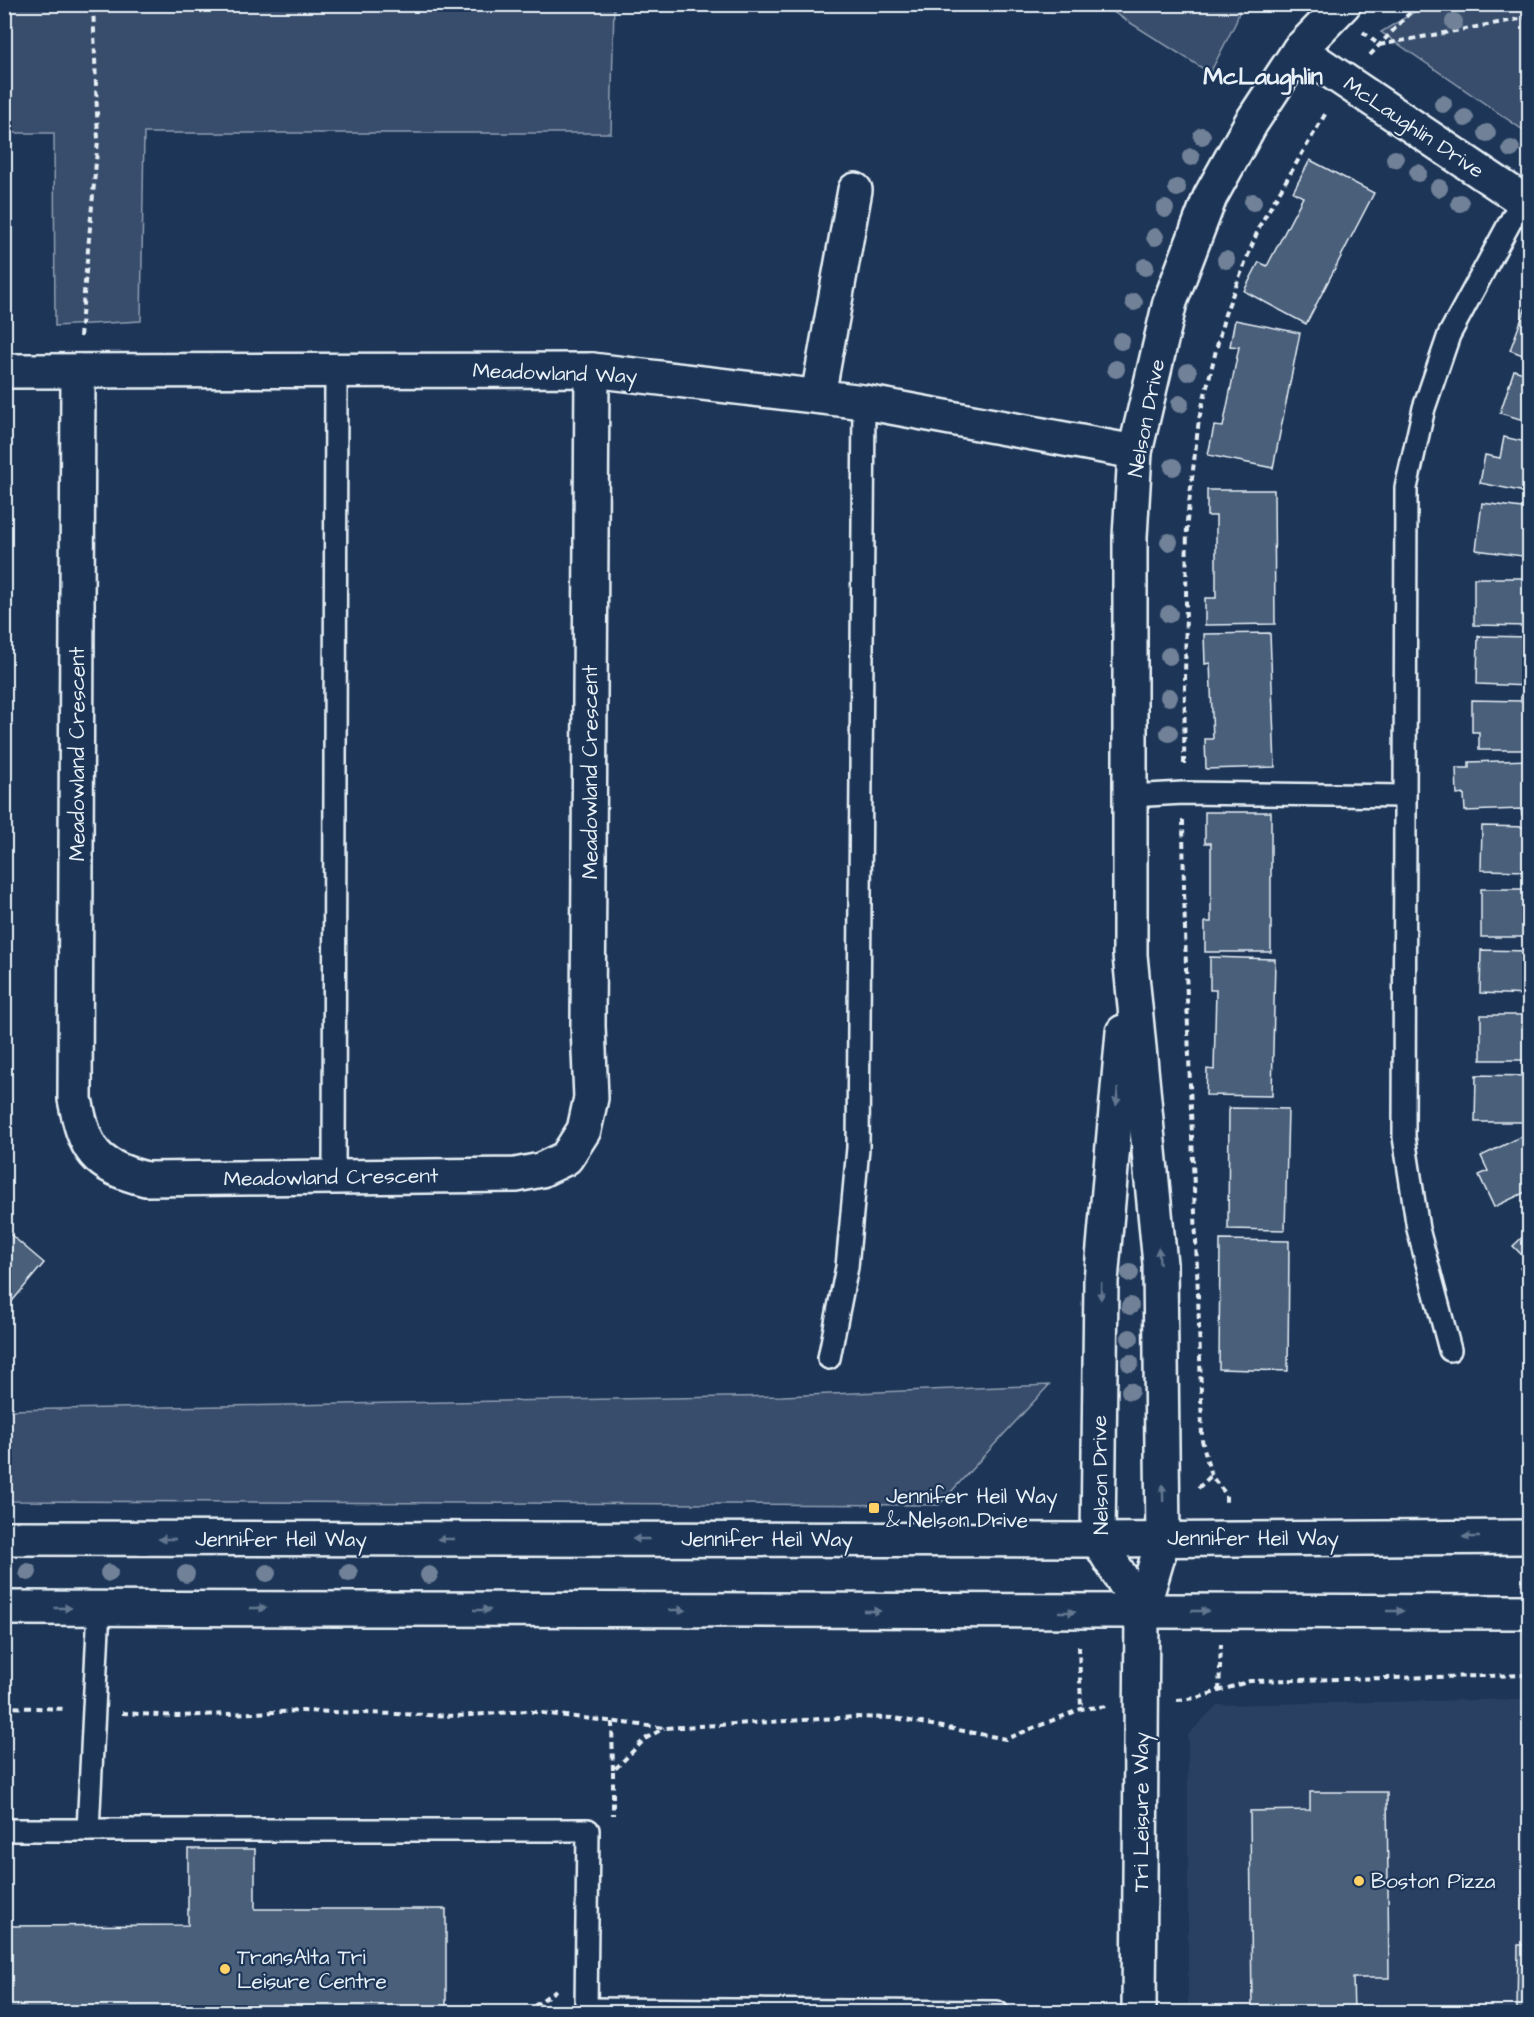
<svg xmlns="http://www.w3.org/2000/svg" width="1534" height="2017" font-family="'Architects Daughter',sans-serif">
<rect width="100%" height="100%" fill="#1d3557"/>
<filter id="ink" filterUnits="userSpaceOnUse"><feTurbulence type="fractalNoise" baseFrequency=".0167" numOctaves="2"/><feDisplacementMap in="SourceGraphic" scale="12" xChannelSelector="R" yChannelSelector="G"/><feConvolveMatrix kernelMatrix="1 2 1 2 8 2 1 2 1" color-interpolation-filters="sRGB"/></filter>
<g filter="url(#ink)">
<!-- built -->
<polygon fill="#2a4162" points="1529,1699 1529,2012 1188,2012 1188,1735 1217,1705"/>
<!-- green -->
<g fill="#374d6c" stroke="#909fb2" stroke-width="1.5">
<polygon points="4,5 614,5 611,133 144,133 141,321 55,326 54,133 5,133"/>
<polygon points="1102,5 1241,5 1236,22 1210,73"/>
<polygon points="1426,5 1529,5 1529,134 1381,32"/>
<polygon points="1049,1385 939,1505 5,1501 5,1410 782,1396"/>
</g>
<!-- building -->
<g fill="#495e7a" stroke="#e8f1f8" stroke-width="1.5">
<polygon points="1310,160 1374,193 1306,324 1244,291 1259,262 1267,266 1303,197 1293,192"/>
<polygon points="1526,307 1530,309 1530,358 1510,350"/>
<polygon points="1235,320 1300,333 1273,468 1208,455 1214,426 1223,427 1239,347 1230,346"/>
<polygon points="1514,370 1530,375 1530,422 1500,413"/>
<polygon points="1504,437 1530,443 1530,493 1480,483 1485,455 1500,458"/>
<polygon points="1207,490 1274,490 1275,624 1205,625 1205,598 1216,598 1216,516 1207,516"/>
<polygon points="1482,503 1530,509 1530,557 1476,550"/>
<polygon points="1526,575 1530,575 1530,626 1474,625 1474,578 1526,578"/>
<polygon points="1270,633 1275,767 1206,769 1205,739 1213,739 1210,663 1205,664 1204,634"/>
<polygon points="1478,636 1530,637 1530,686 1477,684"/>
<polygon points="1521,697 1530,697 1528,750 1479,750 1479,732 1472,732 1472,700 1521,701"/>
<polygon points="1530,760 1530,815 1522,815 1521,809 1465,811 1464,794 1457,795 1456,768 1469,768 1469,762"/>
<polygon points="1205,812 1271,812 1271,952 1205,952 1205,922 1211,922 1211,843 1205,843"/>
<polygon points="1482,826 1530,827 1530,871 1481,870"/>
<rect x="1481" y="889" width="49" height="48"/>
<polygon points="1481,950 1530,951 1530,995 1480,993"/>
<polygon points="1210,957 1275,959 1272,1096 1206,1095 1207,1069 1214,1070 1216,990 1210,990"/>
<rect x="1481" y="1015" width="49" height="45"/>
<polygon points="1476,1075 1530,1076 1530,1122 1475,1122"/>
<polygon points="1229,1108 1288,1109 1285,1230 1228,1229"/>
<polygon points="1527,1134 1530,1190 1494,1207 1479,1175 1488,1171 1481,1156"/>
<polygon points="4,1229 44,1263 4,1311"/>
<polygon points="1530,1230 1530,1278 1520,1268 1528,1261 1513,1246"/>
<polygon points="1220,1240 1289,1241 1288,1371 1219,1369"/>
<polygon points="1310,1792 1387,1792 1389,1978 1353,1978 1354,2012 1252,2012 1250,1811 1310,1810"/>
<polygon points="188,1849 255,1849 255,1909 446,1909 446,2012 4,2012 4,1926 188,1925"/>
<polygon points="1518,1945 1530,1945 1530,2012 1517,2012"/>
</g>
<g fill="none" stroke-linecap="round" stroke-linejoin="round">
<!-- service casing -->
<g stroke="#e8f1f8" stroke-width="26">
<g id="service">
<polyline points="1130,796 1183,793 1403,796"/>
<polyline points="334,1178 336,370"/>
<polyline points="1450,1350 1418,1229 1404,1137 1406,488 1424,408 1449,335 1522,200"/>
<polyline points="829,1358 847,1267 858,1148 864,402"/>
<polyline points="4,1830 588,1830 586,2012"/>
<polyline points="88,1830 99,1608"/>
<polyline points="586,2009 997,2012"/>
</g>
</g>
<!-- minor casing -->
<g stroke="#e8f1f8" stroke-width="38">
<g id="minor">
<polyline points="1299,50 1530,205"/>
<polyline points="4,371 592,370 864,402 1135,452"/>
<path d="M78,371L75,1099C85,1150 94,1166 146,1179L516,1175L541,1170L566,1158L584,1130L591,1098L588,1026L592,370"/>
<polyline points="818,396 855,190"/>
<polyline points="1139,2012 1142,1611"/>
</g>
</g>
<!-- tertiary casing -->
<g stroke="#e8f1f8" stroke-width="38">
<g id="tertiary">
<polyline points="1123,1032 1101,1281 1098,1540 1142,1611"/>
<polyline points="1142,1611 1163,1539 1160,1264 1130,955 1130,537 1135,452 1170,302 1210,197 1251,123 1299,50 1344,4"/>
</g>
</g>
<!-- secondary casing -->
<g stroke="#e8f1f8" stroke-width="38">
<g id="secondary">
<polyline points="4,1538 1098,1540 1530,1537"/>
<polyline points="4,1608 1530,1612"/>
</g>
</g>
<!-- path -->
<g stroke="#e8f1f8" stroke-width="4" stroke-dasharray="6 4.5" stroke-linecap="butt">
<polyline points="1363,32 1379,45 1530,17"/>
<polyline points="1370,55 1418,4"/>
<polyline points="80,337 98,140 93,4"/>
<polyline points="1184,764 1187,521 1199,419 1225,314 1260,225 1327,111"/>
<path d="M1183,820C1185,1027 1198,1233 1202,1440L1211,1476L1226,1494V1505"/>
<polyline points="1198,1488 1211,1476"/>
<polyline points="1079,1646 1081,1709"/>
<polyline points="1219,1691 1221,1644"/>
<polyline points="1177,1700 1197,1698 1250,1681 1530,1675"/>
<polyline points="4,1707 67,1709"/>
<polyline points="122,1713 177,1716 302,1711 458,1716 526,1711 665,1728 856,1717 895,1718 1006,1739 1081,1709 1107,1706"/>
<polyline points="612,1722 613,1771 645,1739 664,1728"/>
<polyline points="613,1771 613,1815"/>
<polyline points="526,2012 556,1990"/>
</g>
<!-- service -->
<use href="#service" stroke="#1d3557" stroke-width="21"/>
<!-- minor -->
<use href="#minor" stroke="#1d3557" stroke-width="33"/>
<!-- tertiary -->
<use href="#tertiary" stroke="#1d3557" stroke-width="33"/>
<!-- secondary -->
<use href="#secondary" stroke="#1d3557" stroke-width="33"/>
</g>
<!-- trees -->
<g fill="#708198">
<circle cx="1454" cy="22" r="9"/>
<circle cx="1443" cy="104" r="9"/>
<circle cx="1465" cy="118" r="9"/>
<circle cx="1487" cy="133" r="9"/>
<circle cx="1202" cy="136" r="9"/>
<circle cx="1511" cy="149" r="9"/>
<circle cx="1191" cy="157" r="9"/>
<circle cx="1395" cy="159" r="9"/>
<circle cx="1418" cy="173" r="9"/>
<circle cx="1177" cy="188" r="9"/>
<circle cx="1439" cy="188" r="9"/>
<circle cx="1253" cy="202" r="9"/>
<circle cx="1460" cy="203" r="9"/>
<circle cx="1165" cy="209" r="9"/>
<circle cx="1155" cy="237" r="9"/>
<circle cx="1226" cy="260" r="9"/>
<circle cx="1145" cy="267" r="9"/>
<circle cx="1134" cy="302" r="9"/>
<circle cx="1121" cy="341" r="9"/>
<circle cx="1116" cy="369" r="9"/>
<circle cx="1188" cy="372" r="9"/>
<circle cx="1180" cy="404" r="9"/>
<circle cx="1173" cy="467" r="9"/>
<circle cx="1169" cy="542" r="9"/>
<circle cx="1169" cy="614" r="9"/>
<circle cx="1169" cy="656" r="9"/>
<circle cx="1169" cy="697" r="9"/>
<circle cx="1169" cy="733" r="9"/>
<circle cx="1130" cy="1273" r="9"/>
<circle cx="1130" cy="1306" r="9"/>
<circle cx="1130" cy="1338" r="9"/>
<circle cx="1130" cy="1363" r="9"/>
<circle cx="1130" cy="1391" r="9"/>
<circle cx="28" cy="1572" r="9"/>
<circle cx="109" cy="1573" r="9"/>
<circle cx="267" cy="1573" r="9"/>
<circle cx="349" cy="1573" r="9"/>
<circle cx="186" cy="1574" r="9"/>
<circle cx="429" cy="1575" r="9"/>
</g>
<!-- one-way arrows -->
<defs><path id="oneway-solid" d="M-6-.8H1V-3.2L6.5 0L1 3.2V.8H-6Z" transform="scale(1.5)"/></defs>
<g fill="#64778f">
<use href="#oneway-solid" transform="translate(1117 1097) rotate(95)"/>
<use href="#oneway-solid" transform="translate(1159 1256) rotate(-95)"/>
<use href="#oneway-solid" transform="translate(1101 1291) rotate(91)"/>
<use href="#oneway-solid" transform="translate(1163 1493) rotate(-91)"/>
<use href="#oneway-solid" transform="translate(1471 1537) rotate(180)"/>
<use href="#oneway-solid" transform="translate(167 1539) rotate(-180)"/>
<use href="#oneway-solid" transform="translate(446 1539) rotate(180)"/>
<use href="#oneway-solid" transform="translate(641 1539) rotate(180)"/>
<use href="#oneway-solid" transform="translate(63 1608)"/>
<use href="#oneway-solid" transform="translate(258 1608)"/>
<use href="#oneway-solid" transform="translate(482 1610)"/>
<use href="#oneway-solid" transform="translate(677 1610)"/>
<use href="#oneway-solid" transform="translate(872 1611)"/>
<use href="#oneway-solid" transform="translate(1200 1611)"/>
<use href="#oneway-solid" transform="translate(1395 1611)"/>
<use href="#oneway-solid" transform="translate(1067 1612)"/>
</g>
</g>
<!-- markers -->
<g fill="#ffd166" stroke="#1d3557" stroke-width="2">
<rect x="868" y="1502" width="12" height="12" rx="3"/>
<circle cx="1359" cy="1881" r="6"/>
<circle cx="225" cy="1969" r="6"/>
</g>
<g text-anchor="middle" stroke-width="4.5" stroke-linejoin="round" paint-order="stroke">
<!-- street labels -->
<g font-size="21" fill="#e8f1f8" stroke="#1d3557">
<text transform="translate(1414 127) rotate(34)" y="7">McLaughlin Drive</text>
<text transform="translate(555 373) rotate(2)" y="7">Meadowland Way</text>
<text transform="translate(1146 418) rotate(-79)" y="7">Nelson Drive</text>
<text transform="translate(77 754) rotate(-90)" y="7">Meadowland Crescent</text>
<text transform="translate(590 772) rotate(-90)" y="7">Meadowland Crescent</text>
<text transform="translate(331 1177) rotate(-1)" y="7">Meadowland Crescent</text>
<text transform="translate(1100 1475) rotate(-91)" y="7">Nelson Drive</text>
<text x="1253" y="1545">Jennifer Heil Way</text>
<text x="281" y="1546">Jennifer Heil Way</text>
<text x="767" y="1546">Jennifer Heil Way</text>
<text transform="translate(1141 1812) rotate(-90)" y="7">Tri Leisure Way</text>
</g>
<!-- poi labels -->
<g font-size="21" fill="#e8f1f8" stroke="#1d3557" text-anchor="start">
<text x="886" y="1503">Jennifer Heil Way<tspan x="886" dy="24">&amp; Nelson Drive</tspan></text>
<text x="1371" y="1888">Boston Pizza</text>
<text x="237" y="1964">TransAlta Tri<tspan x="237" dy="24">Leisure Centre</tspan></text>
</g>
<!-- quarter labels -->
<g font-size="24" font-weight="bold" fill="#e8f1f8" stroke="#1d3557">
<text x="1263" y="84">McLaughlin</text>
</g>
</g>
<!-- margin -->
<rect width="1534" height="2017" fill="none" stroke="#1d3557" stroke-width="24"/>
<rect x="12" y="12" width="1510" height="1993" fill="none" stroke="#e8f1f8" stroke-width="2" filter="url(#ink)"/>
</svg>
